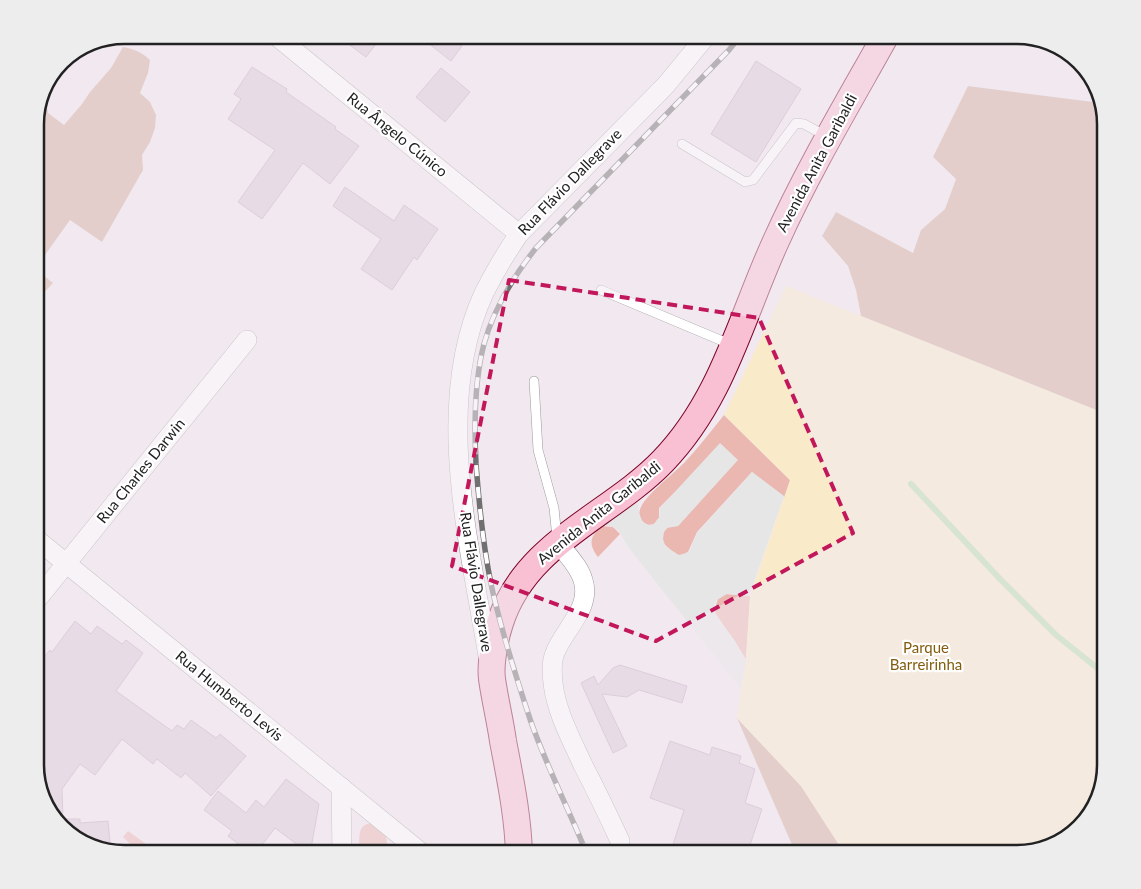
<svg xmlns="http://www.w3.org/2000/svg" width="1141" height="889" font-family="Lato,sans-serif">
<rect width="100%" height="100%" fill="#f2e9f0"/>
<!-- grass -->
<g fill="#eab7b1">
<path d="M724,415L790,480L786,498L752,472L697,532L688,552L683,555H676L663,543V533L668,527L678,526L737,460L683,484L659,508V518L653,525C643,526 636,516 641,507C648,493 672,475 684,463C698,448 711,431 724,415Z"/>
<path d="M601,526L613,527L620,534L598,557C588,544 590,537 601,526Z"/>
<polygon points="726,594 750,596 746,659 714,611 718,599"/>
<path d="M372,823L386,835L388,854H360C360,842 355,824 372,823Z"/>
<polygon points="128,831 160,854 140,854 123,837"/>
</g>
<!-- forest -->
<g fill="#d0ae9f">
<path d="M123,47C134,49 142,52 150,60L148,73L140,93L150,102L156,115L155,128L150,142L142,155L143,170L102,242L70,220L35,269L53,283L35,302V118L40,101L47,107L48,113L64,125L82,104L90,92L111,68Z"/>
<polygon points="968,86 1101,103 1106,124 1106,414 861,316 856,290 848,266 822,236 836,212 913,253 921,230 945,209 956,179 933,157"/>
<polygon points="737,718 801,786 845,854 796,854"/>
</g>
<!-- park -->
<polygon fill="#f9eac9" points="786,286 1106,414 1106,765 1087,819 1056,845 1017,854 845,854 801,786 737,718 746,658 750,596 790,480 724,415"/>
<!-- parking -->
<polygon fill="#e6e6e6" points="720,443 738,460 678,526 667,528 664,532 663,539 665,545 671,550 679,555 686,553 690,550 697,533 752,472 784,496 749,596 727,594 717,600 714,605 716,615 735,641 746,660 741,689 628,547 619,531 611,526 601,526 636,494 639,513 643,523 647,525 654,524 660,516 660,508"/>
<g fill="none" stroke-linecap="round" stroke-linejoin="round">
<!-- stream -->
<polyline stroke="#b4deab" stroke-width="6" points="911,484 1001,580 1056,635 1106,675"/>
</g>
<!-- building -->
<g fill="#d9c9d8" stroke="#c4abc3">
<polygon points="336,35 383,35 366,57"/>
<polygon points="418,35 447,35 462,46 451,61"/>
<polygon points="756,61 801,89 756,162 711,134"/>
<polygon points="252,67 287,89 286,92 336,127 335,129 359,146 330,184 303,163 262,219 238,202 275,150 228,119 241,99 234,94"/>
<polygon points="441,68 470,92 445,122 416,97"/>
<polygon points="345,187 394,221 404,205 438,229 417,260 414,257 392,290 361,269 381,239 333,206"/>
<polygon points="75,621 91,634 97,626 122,644 126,640 143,653 116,691 172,731 177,725 184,729 191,720 216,738 220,734 246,756 211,796 185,773 181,778 157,759 153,764 122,739 95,775 80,764 62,789 63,819 80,819 80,823 108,821 110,842 91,843 70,835 44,805 35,771 35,726 41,717 35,712 35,691 42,683 35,677 43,666 39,663 50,650 52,652"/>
<polygon points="620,665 687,686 682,703 639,690 627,697 602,694 627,746 613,753 581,683 594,676 598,685 613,668"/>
<polygon points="670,741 710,755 712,747 741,756 739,763 755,769 745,803 762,809 747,854 670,854 684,810 650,798"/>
<polygon points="286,779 319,804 310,854 275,828 255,854 251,854 228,836 232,831 204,810 218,791 246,813 256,800 264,807"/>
</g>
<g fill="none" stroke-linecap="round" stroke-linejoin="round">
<!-- lane casing -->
<g stroke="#999" stroke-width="10">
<g id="lane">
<polyline points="682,144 745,182 753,180 796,123 804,124 826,136"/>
<polyline points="601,290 732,345"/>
<polyline points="534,381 538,450 554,508 557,538"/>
<polyline points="620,841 626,854"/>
</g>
</g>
<!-- street casing -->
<g stroke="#999" stroke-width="20">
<g id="street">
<polyline points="275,35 519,234"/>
<polyline points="35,538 423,854"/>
<path d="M558,542C566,554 579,566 583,580C592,608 564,629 555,653C551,662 552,673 553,683C556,711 571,739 583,765C596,790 608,815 620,841"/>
<polyline points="35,602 247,340"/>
<path d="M488,656C469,542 433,403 484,293C494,273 506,253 519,234L666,85L707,35"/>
<polyline points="341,787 342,854"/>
</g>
</g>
<!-- secondary casing -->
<g stroke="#7c0629" stroke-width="28">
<path id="secondary" d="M519,854C518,816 510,778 503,741C500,720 495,700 492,679C490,664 495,638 500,623C525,543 610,516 663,461C723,399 741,317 776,241C808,170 848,103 886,35"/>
</g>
<!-- lane -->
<use href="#lane" stroke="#fff" stroke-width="9"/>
<!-- street -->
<use href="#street" stroke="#fff" stroke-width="19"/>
<!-- secondary -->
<use href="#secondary" stroke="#f9c0d4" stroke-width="26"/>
<!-- rail casing -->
<g stroke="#707070" stroke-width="5.5">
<path id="rail" d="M587,854C569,810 547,767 531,722C516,677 501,630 491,584C483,545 479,504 476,464C474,425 474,382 484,344C494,308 513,277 536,248L729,50L741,35"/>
</g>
<!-- rail -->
<use href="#rail" stroke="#fff" stroke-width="4" stroke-dasharray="11" stroke-linecap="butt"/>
</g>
<!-- marked area -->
<path d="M0 0H1141V889H0ZM509,280L759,318L853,533L656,641L452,566Z" fill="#f2e9f0" fill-opacity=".55" fill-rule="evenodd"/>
<path fill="none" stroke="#c2185b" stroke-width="4" stroke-dasharray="10 6" stroke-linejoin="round" d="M509,280L759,318L853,533L656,641L452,566Z"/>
<g text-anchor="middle" stroke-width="4.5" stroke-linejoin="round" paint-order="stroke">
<!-- street labels -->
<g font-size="15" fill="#222" stroke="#fff">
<text transform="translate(397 135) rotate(39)" y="5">Rua Ângelo Cúnico</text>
<text transform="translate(817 163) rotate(-62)" y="5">Avenida Anita Garibaldi</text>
<text transform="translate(570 182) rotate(-46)" y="5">Rua Flávio Dallegrave</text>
<text transform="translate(141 471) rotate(-51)" y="5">Rua Charles Darwin</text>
<text transform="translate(599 513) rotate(-39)" y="5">Avenida Anita Garibaldi</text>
<text transform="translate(476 582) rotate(81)" y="5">Rua Flávio Dallegrave</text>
<text transform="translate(229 696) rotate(39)" y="5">Rua Humberto Levis</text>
</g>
<!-- park labels -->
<g font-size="15" fill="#835d0d" stroke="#fff">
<text x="926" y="653">Parque<tspan x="926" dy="17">Barreirinha</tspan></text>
</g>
</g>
<!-- crop -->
<path d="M0 0H1141V889H0ZM124 44H1017A80 80 0 0 1 1097 124V765A80 80 0 0 1 1017 845H124A80 80 0 0 1 44 765V124A80 80 0 0 1 124 44Z" fill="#ededed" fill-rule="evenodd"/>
<path fill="none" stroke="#222" stroke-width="2.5" d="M124 44H1017A80 80 0 0 1 1097 124V765A80 80 0 0 1 1017 845H124A80 80 0 0 1 44 765V124A80 80 0 0 1 124 44Z"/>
</svg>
